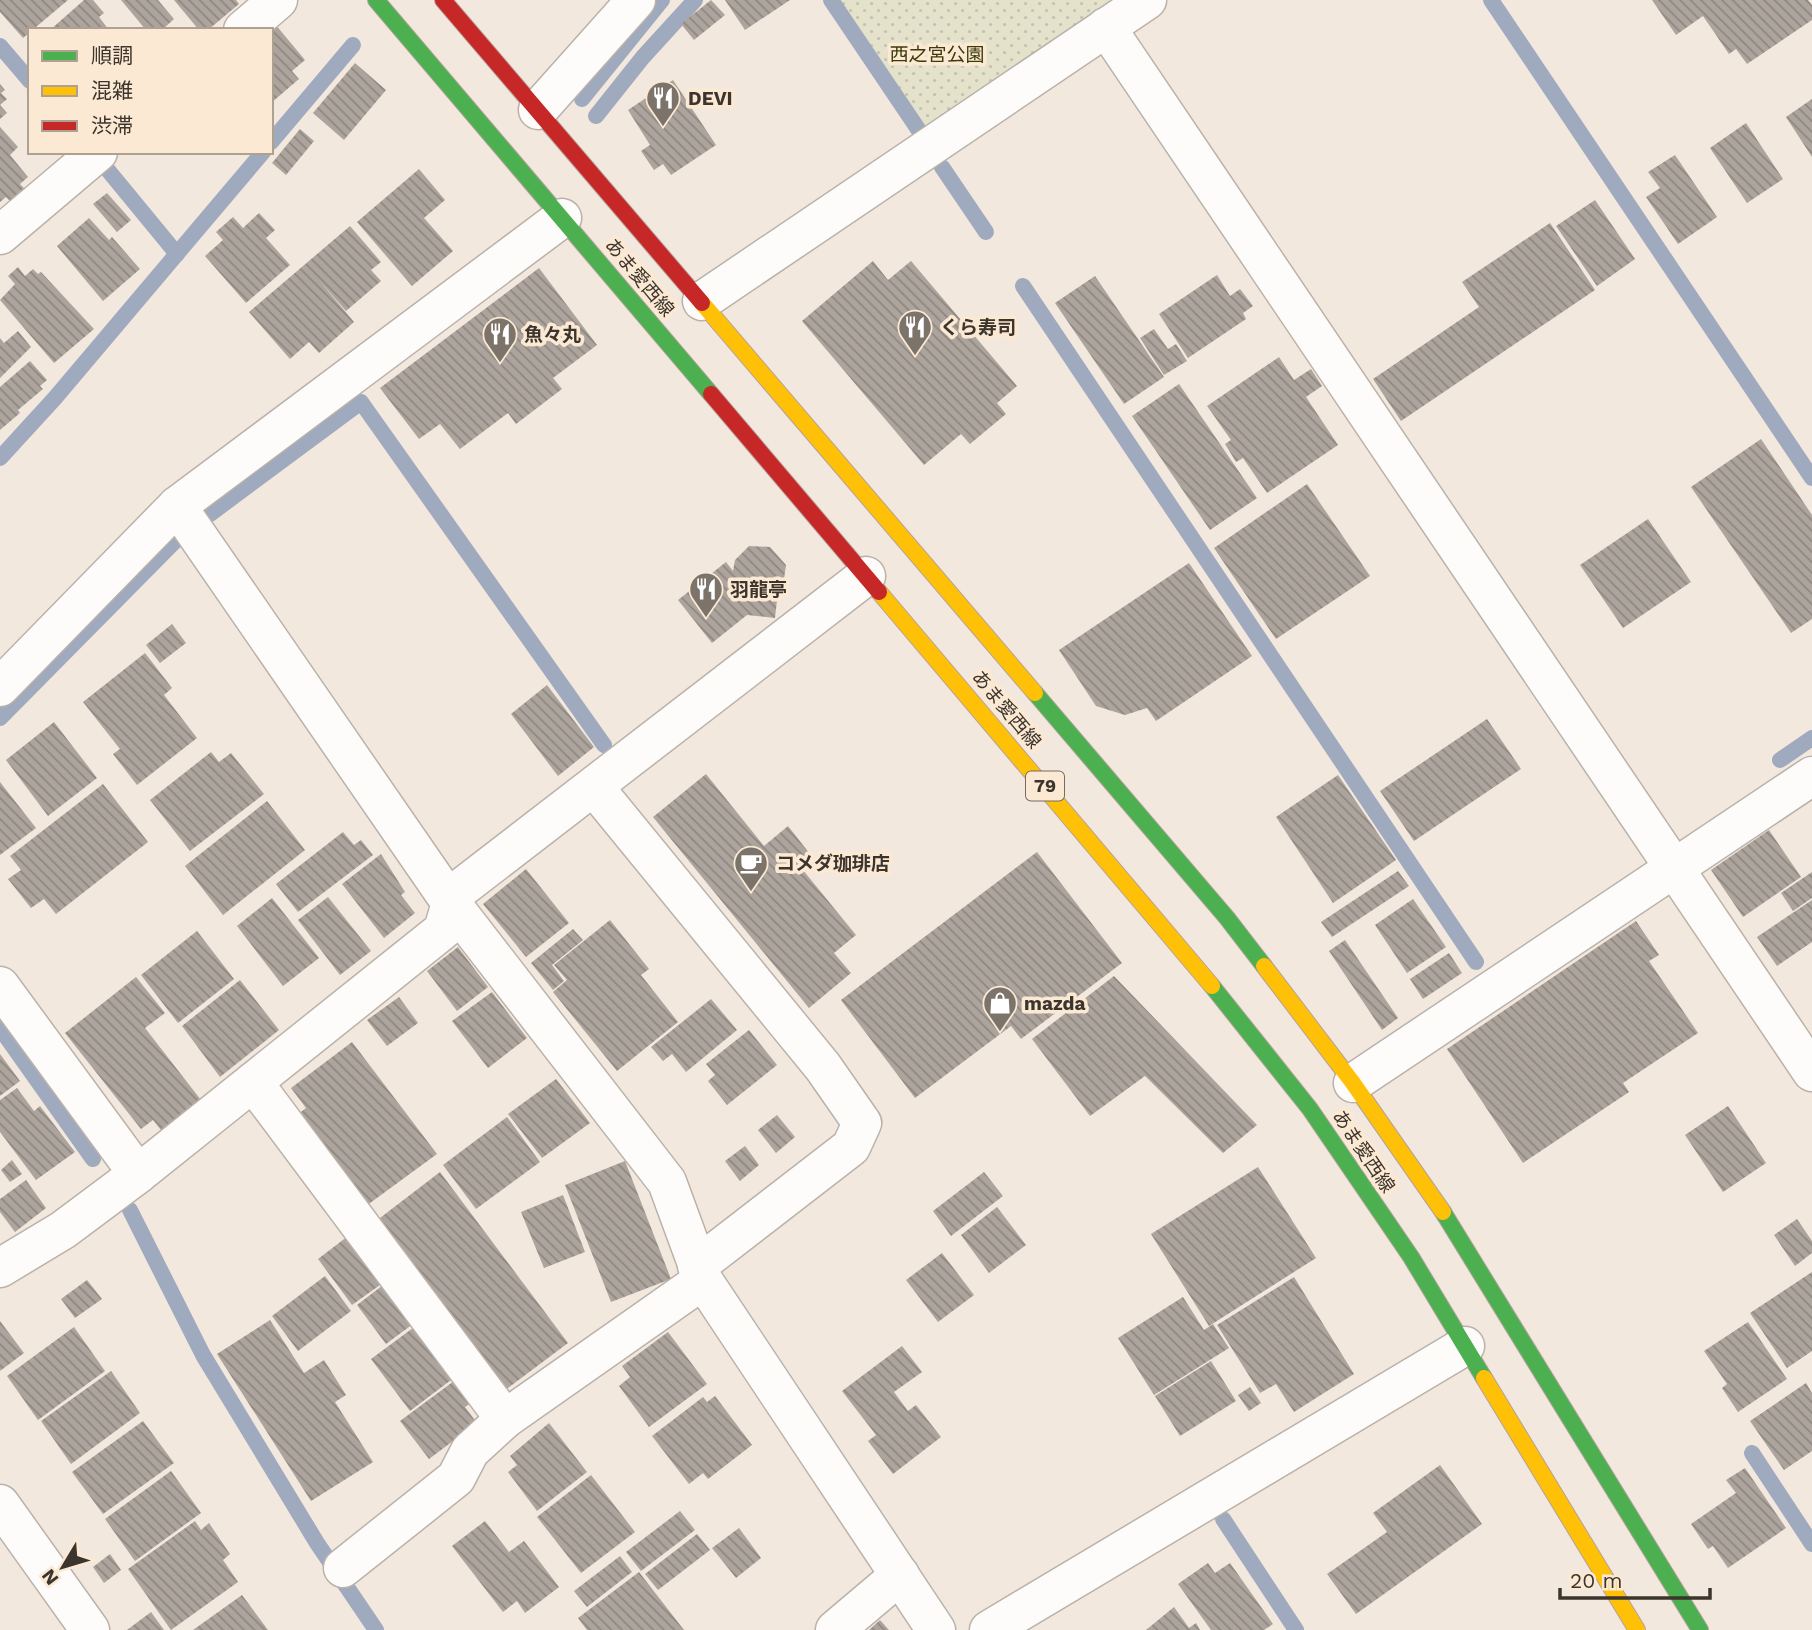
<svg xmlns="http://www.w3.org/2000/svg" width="1812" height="1630" font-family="'Work Sans','Noto Sans JP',sans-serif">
<defs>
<pattern id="green-dots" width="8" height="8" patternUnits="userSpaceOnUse" patternTransform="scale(1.75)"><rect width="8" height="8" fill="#e5e2cb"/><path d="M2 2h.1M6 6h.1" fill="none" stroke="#c5c2af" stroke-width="1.8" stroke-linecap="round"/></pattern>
<pattern id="building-back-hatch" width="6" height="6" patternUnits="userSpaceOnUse" patternTransform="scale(1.75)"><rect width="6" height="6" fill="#ada59d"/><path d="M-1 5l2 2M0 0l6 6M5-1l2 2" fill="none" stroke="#8e8780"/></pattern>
</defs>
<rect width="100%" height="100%" fill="#f3e8dd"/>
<!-- green -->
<polygon fill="url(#green-dots)" points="834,0 1114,0 921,130"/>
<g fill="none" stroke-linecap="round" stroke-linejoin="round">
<!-- stream -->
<g stroke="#a0aabe" stroke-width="16">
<polyline points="831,0 920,132"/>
<polyline points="1491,0 1812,478"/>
<polyline points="0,46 30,81"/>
<polyline points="582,99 662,0"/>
<polyline points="596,116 643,57 695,0"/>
<polyline points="271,142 353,45"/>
<polyline points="942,167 986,232"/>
<polyline points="107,169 177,254"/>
<polyline points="1023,286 1476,962"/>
<polyline points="0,458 55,398 263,152"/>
<polyline points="210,514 361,402 604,745"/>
<polyline points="0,718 178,538"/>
<polyline points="1780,760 1812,738"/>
<polyline points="0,1028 93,1159"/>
<polyline points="130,1210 203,1355 317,1543 376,1630"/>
<polyline points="1752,1453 1812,1544"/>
<polyline points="1223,1519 1296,1630"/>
</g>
</g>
<!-- building -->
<g fill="url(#building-back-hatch)">
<polygon points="0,0 68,0 23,38 0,12"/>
<polygon points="84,0 93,0 104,13 99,17 109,30 50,30"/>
<polygon points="121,0 158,0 174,19 162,30 146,30"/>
<polygon points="174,0 236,0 239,4 208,30 199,30"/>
<polygon points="711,0 725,15 694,40 681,24"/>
<polygon points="725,0 790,0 745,30"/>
<polygon points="1652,0 1808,0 1812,5 1812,20 1747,64 1736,49 1729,54 1703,16 1676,35"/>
<polygon points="275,24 305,60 292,71 299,79 271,103 271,30"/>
<polygon points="355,63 386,90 344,140 313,113"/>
<polygon points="673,80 716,145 671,175 663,164 654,170 641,151 650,145 628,110"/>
<polygon points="0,84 5,90 1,93 7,99 0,105 7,113 0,119"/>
<polygon points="1812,99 1812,157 1786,117"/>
<polygon points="1746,123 1783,179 1747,203 1710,148"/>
<polygon points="0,127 18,147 10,155 28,177 20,184 26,190 11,202 6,197 0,202"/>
<polygon points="300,129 314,141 286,175 272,163"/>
<polygon points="1675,155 1717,217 1678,244 1646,197 1660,188 1648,172"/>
<polygon points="419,169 445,200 424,218 453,251 412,286 357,222"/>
<polygon points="107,193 131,220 117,232 93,204"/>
<polygon points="1595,200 1635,259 1597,286 1556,226"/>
<polygon points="259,213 275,230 266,238 290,265 246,303 205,256 223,240 216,232 233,217 243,228"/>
<polygon points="89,218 109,240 112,237 140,269 103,301 57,246"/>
<polygon points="1550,223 1595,290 1401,421 1373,379 1479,307 1462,282"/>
<polygon points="350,226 381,262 371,270 381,281 346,311 318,279 354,322 319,353 309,342 290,359 249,312"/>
<polygon points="873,261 888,280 911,261 1017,386 997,403 1006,414 970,444 961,434 924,465 802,321"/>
<polygon points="18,267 25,276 33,269 38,274 41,272 94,329 54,363 0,300 15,284 8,276"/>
<polygon points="539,268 597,345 553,378 562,389 516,424 508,413 460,449 440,424 419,439 380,388"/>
<polygon points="1217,275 1230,296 1240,289 1253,306 1243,313 1246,319 1188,358 1159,314"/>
<polygon points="1095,276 1164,377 1124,404 1055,303"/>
<polygon points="1154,329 1168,349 1176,344 1187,361 1164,375 1140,338"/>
<polygon points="18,331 31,347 0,378 0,338 4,343"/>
<polygon points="1279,357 1294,380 1311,369 1322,386 1306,397 1338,445 1267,493 1243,458 1236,462 1225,444 1231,440 1207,406"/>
<polygon points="30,361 47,380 40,386 43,389 18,410 20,413 0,430 0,387"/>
<polygon points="1179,384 1257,498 1210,530 1132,416"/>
<polygon points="1761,439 1812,515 1812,619 1791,633 1691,487"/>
<polygon points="1307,484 1370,576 1276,639 1214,548"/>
<polygon points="1648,519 1691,582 1623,628 1580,565"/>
<polygon points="749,546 770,547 786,565 783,586 778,591 775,618 747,615 712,643 678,600 726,562 733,571 735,560"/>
<polygon points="1189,563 1252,656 1156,721 1147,708 1125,715 1096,706 1059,650"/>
<polygon points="172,624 186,643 160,663 146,645"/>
<polygon points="145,653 172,688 164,695 197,738 137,785 113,754 120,749 83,702"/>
<polygon points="547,685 594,747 558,776 511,714"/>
<polygon points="1487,719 1521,769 1414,841 1380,791"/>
<polygon points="54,722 97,778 48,816 6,760"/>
<polygon points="211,752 219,762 231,753 264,794 190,851 150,800"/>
<polygon points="706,774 764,846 788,826 810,854 798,864 856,935 834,953 851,973 809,1008 653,817"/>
<polygon points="1338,775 1396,860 1333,903 1276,817"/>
<polygon points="0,782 36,828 0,855"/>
<polygon points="103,784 148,842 56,914 44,899 31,908 8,879 21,870 10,856"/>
<polygon points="267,801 305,850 223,915 185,866"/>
<polygon points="1769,830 1801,877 1743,917 1711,870"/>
<polygon points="343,832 354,845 361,840 373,855 298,912 276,884"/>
<polygon points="1037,852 1122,963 1021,1039 1011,1026 915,1098 841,1000"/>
<polygon points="381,854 405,892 401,895 415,913 384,938 342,884"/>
<polygon points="526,869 569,923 526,957 483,904"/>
<polygon points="1398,871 1409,886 1332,937 1321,922"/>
<polygon points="1812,872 1812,898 1793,911 1781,893"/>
<polygon points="328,897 371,951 340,975 298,920"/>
<polygon points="272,898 319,958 283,986 237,926"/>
<polygon points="1413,899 1446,947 1407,973 1375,925"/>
<polygon points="1812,900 1812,942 1777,966 1757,937"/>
<polygon points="610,920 649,969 641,975 678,1022 617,1071 553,992 567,980 554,965"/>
<polygon points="1636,921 1659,955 1649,961 1698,1033 1623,1083 1629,1092 1523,1163 1447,1049"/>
<polygon points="573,929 583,940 552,965 564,981 553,990 531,963"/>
<polygon points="197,931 234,979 178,1023 141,975"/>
<polygon points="1345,940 1398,1018 1382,1030 1329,951"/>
<polygon points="458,947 488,987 457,1011 427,971"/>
<polygon points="1449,953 1462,973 1423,999 1410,979"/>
<polygon points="1114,976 1257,1125 1223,1153 1145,1076 1090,1116 1032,1039"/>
<polygon points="136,977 165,1013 145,1028 201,1100 161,1130 153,1120 141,1129 65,1033"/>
<polygon points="240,980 279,1030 220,1077 182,1026"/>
<polygon points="492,992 527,1038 488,1068 452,1021"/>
<polygon points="399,997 418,1023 387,1046 367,1020"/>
<polygon points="711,999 737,1030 686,1072 672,1054 663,1061 651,1047"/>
<polygon points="749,1030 777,1065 727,1105 708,1081 715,1075 706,1064"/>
<polygon points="352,1042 437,1154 366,1206 297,1115 306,1108 291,1088"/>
<polygon points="0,1054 20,1081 0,1096"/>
<polygon points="556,1079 590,1123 542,1158 508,1114"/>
<polygon points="17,1088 34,1111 40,1106 75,1152 36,1180 0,1132 0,1100"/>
<polygon points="1728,1106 1766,1163 1723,1192 1685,1135"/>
<polygon points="777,1115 795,1137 776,1153 758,1130"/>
<polygon points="507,1117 540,1162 476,1209 443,1165"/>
<polygon points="745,1146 759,1165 740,1181 725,1161"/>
<polygon points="12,1160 22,1174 10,1182 1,1170"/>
<polygon points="625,1161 671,1279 611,1302 565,1185"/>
<polygon points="1258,1167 1316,1258 1209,1326 1151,1234"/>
<polygon points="440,1172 568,1343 504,1391 376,1221"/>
<polygon points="984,1172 1003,1196 951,1236 933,1211"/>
<polygon points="26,1180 46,1208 15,1232 0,1212 0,1199"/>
<polygon points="563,1195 585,1252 544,1268 521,1212"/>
<polygon points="997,1207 1026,1245 989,1273 961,1235"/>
<polygon points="1797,1219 1812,1241 1812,1253 1795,1266 1774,1235"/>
<polygon points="352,1233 387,1280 352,1305 318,1259"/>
<polygon points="942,1253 974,1295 938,1322 906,1280"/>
<polygon points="1812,1272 1812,1351 1787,1368 1750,1313"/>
<polygon points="325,1276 351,1311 298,1351 272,1316"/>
<polygon points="1294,1277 1354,1374 1294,1412 1276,1384 1260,1393 1217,1325"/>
<polygon points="87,1280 102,1299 75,1318 61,1299"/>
<polygon points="387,1282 417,1321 386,1344 357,1305"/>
<polygon points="1183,1297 1204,1330 1213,1324 1229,1348 1154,1395 1118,1338"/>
<polygon points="270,1320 304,1373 324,1360 346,1395 335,1402 373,1462 311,1501 217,1354"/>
<polygon points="0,1321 24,1353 0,1371"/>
<polygon points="421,1322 459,1374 410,1411 371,1359"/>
<polygon points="1748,1322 1787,1379 1738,1412 1722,1388 1727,1384 1704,1351"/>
<polygon points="74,1327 105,1371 38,1420 7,1376"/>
<polygon points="668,1332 707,1384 649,1427 619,1386 630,1377 622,1366"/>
<polygon points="902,1346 922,1372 894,1392 908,1411 916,1405 941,1437 893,1474 868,1441 876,1435 842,1391"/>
<polygon points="1211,1361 1236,1401 1180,1436 1155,1396"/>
<polygon points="111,1371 140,1413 71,1464 41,1421"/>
<polygon points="454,1381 471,1403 465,1407 477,1423 429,1459 400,1421"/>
<polygon points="1806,1383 1812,1393 1812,1451 1784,1470 1750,1421"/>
<polygon points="1250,1387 1261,1403 1249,1411 1238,1395"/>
<polygon points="715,1396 752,1445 708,1479 703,1473 689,1484 652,1436 703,1397 707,1402"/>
<polygon points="143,1421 174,1463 103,1514 72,1472"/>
<polygon points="549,1423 587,1472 537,1511 508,1472 517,1465 510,1456"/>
<polygon points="1440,1465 1482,1524 1356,1614 1327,1574 1387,1532 1373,1513"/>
<polygon points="1745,1468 1786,1528 1728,1568 1713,1546 1708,1549 1691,1524 1736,1493 1726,1480"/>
<polygon points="171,1471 201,1513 135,1561 105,1519"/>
<polygon points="591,1475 635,1532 581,1573 537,1517"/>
<polygon points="680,1511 695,1530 641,1571 626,1552"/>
<polygon points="195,1521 201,1530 209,1523 230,1554 223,1560 238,1582 171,1630 128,1569"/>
<polygon points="485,1521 509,1552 524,1541 559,1587 525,1613 517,1601 503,1612 452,1546"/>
<polygon points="739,1528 761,1558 736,1578 712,1548"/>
<polygon points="697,1534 710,1550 658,1590 645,1574"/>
<polygon points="110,1554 121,1570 104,1583 93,1567"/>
<polygon points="620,1556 632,1572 587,1607 574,1591"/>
<polygon points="1208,1563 1215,1573 1230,1563 1273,1624 1264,1630 1211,1630 1178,1584"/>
<polygon points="639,1572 684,1630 587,1630 578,1618"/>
<polygon points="242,1595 268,1630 193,1630"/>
<polygon points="1174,1607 1189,1628 1196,1623 1200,1630 1146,1630"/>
<polygon points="151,1612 164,1630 127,1630"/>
<polygon points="880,1620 889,1630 869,1630"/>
</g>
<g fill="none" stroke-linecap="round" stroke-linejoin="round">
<!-- street casing -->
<g stroke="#bab2aa" stroke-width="41">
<g id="street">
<polyline points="1106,27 1812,1072"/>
<polyline points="243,30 278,0"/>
<polyline points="538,110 636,0"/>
<polyline points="0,235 98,152"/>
<polyline points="702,301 1147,0"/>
<polyline points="177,506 451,903 667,1182 703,1280 936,1630"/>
<polyline points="0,687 177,506 562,218"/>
<polyline points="594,787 823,1067 862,1123 851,1147 697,1266"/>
<polyline points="0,986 138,1174"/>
<polyline points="253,1082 505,1419"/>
<polyline points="1353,1083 1812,776"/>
<polyline points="0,1268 63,1230 138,1174 443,930 451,903 460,889 866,576"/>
<polyline points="0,1504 90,1630"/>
<polyline points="343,1568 456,1478 470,1451 505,1419 703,1280"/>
<polyline points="835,1630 900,1575"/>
<polyline points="989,1630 1465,1346"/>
</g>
</g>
<!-- fast casing -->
<g stroke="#b5a19e" stroke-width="18">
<g id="fast">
<polyline points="376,0 711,394"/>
<polyline points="1035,693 1227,918 1264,966"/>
<polyline points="1212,986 1310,1109 1411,1257 1484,1378"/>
<polyline points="1443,1212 1700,1630"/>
</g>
</g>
<!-- slow casing -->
<g stroke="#b5a19e" stroke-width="18">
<g id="slow">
<polyline points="702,303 1035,693"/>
<polyline points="879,592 1212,986"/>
<polyline points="1264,966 1353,1083 1443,1212"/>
<polyline points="1484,1378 1637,1630"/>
</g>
</g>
<!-- jam casing -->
<g stroke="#b5a19e" stroke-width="18">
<g id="jam">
<polyline points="443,0 702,303"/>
<polyline points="711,394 879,592"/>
</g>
</g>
<!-- street -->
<use href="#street" stroke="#fdfcfa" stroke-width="38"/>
<!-- fast -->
<use href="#fast" stroke="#4caf50" stroke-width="16"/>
<!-- slow -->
<use href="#slow" stroke="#ffc107" stroke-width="16"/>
<!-- jam -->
<use href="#jam" stroke="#c62828" stroke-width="16"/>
</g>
<!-- icons -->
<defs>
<g id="restaurant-pin" transform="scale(1.75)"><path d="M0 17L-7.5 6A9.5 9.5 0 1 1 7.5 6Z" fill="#7c746b" stroke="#fce9d4"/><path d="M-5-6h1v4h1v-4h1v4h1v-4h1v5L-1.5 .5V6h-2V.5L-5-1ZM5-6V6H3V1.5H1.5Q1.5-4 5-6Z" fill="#fff"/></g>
<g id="cafe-pin" transform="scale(1.75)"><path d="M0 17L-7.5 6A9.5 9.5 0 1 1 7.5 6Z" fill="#7c746b" stroke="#fce9d4"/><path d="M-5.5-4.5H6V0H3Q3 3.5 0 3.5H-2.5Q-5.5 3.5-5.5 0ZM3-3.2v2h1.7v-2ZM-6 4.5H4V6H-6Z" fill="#fff"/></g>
<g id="shop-pin" transform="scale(1.75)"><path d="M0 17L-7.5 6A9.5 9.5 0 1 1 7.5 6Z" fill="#7c746b" stroke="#fce9d4"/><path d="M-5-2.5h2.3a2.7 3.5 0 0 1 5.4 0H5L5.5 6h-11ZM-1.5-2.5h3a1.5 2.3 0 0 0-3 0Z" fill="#fff"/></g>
</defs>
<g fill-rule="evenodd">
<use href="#restaurant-pin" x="663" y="98"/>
<use href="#restaurant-pin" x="915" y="327"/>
<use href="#restaurant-pin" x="500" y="334"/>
<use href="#restaurant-pin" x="706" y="589"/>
<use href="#cafe-pin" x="751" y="863"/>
<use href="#shop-pin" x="1000" y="1003"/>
</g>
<g text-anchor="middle" stroke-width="7" stroke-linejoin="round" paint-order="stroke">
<!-- shield labels -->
<rect fill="#fce9d4" stroke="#766b5f" stroke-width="2" x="1026" y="771.5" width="38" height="29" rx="5"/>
<g font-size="18" font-weight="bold" fill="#3c352d">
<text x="1045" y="792">79</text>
</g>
<!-- park labels -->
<g font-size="19" fill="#393b08" stroke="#fce9d4">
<text x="937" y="61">西之宮公園</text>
</g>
<!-- poi labels -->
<g font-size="19" font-weight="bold" fill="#3c352d" stroke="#fce9d4" text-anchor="start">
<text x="688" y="105">DEVI</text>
<text x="940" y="334">くら寿司</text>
<text x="524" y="341">魚々丸</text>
<text x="730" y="596">羽龍亭</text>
<text x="776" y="870">コメダ珈琲店</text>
<text x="1024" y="1010">mazda</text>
</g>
<!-- street labels -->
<g font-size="19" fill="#3c352d" stroke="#fce9d4">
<text transform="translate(640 277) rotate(50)" y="7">あま愛西線</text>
<text transform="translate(1007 709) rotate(50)" y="7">あま愛西線</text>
<text transform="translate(1364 1151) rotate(56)" y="7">あま愛西線</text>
</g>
</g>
<!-- legend -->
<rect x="28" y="28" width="245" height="126" fill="#fce9d4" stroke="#afa191" stroke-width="2"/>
<rect x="42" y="51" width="35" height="10" fill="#4caf50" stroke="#afa191" stroke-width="2"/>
<text x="91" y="63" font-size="21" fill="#3c352d">順調</text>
<rect x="42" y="86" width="35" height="10" fill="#ffc107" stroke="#afa191" stroke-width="2"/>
<text x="91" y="98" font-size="21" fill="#3c352d">混雑</text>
<rect x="42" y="121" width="35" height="10" fill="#c62828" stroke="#afa191" stroke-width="2"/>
<text x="91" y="133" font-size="21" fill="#3c352d">渋滞</text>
<!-- north arrow -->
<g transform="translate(63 1567) rotate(232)" stroke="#fce9d4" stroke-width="5" paint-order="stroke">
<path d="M0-5L12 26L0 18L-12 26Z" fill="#3c352d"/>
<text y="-10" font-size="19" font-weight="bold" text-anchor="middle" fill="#3c352d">N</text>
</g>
<!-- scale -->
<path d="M1560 1588v10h150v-10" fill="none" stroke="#3c352d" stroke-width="3.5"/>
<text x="1570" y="1588" font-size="21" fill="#3c352d" stroke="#fce9d4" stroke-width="5" paint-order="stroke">20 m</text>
</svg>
